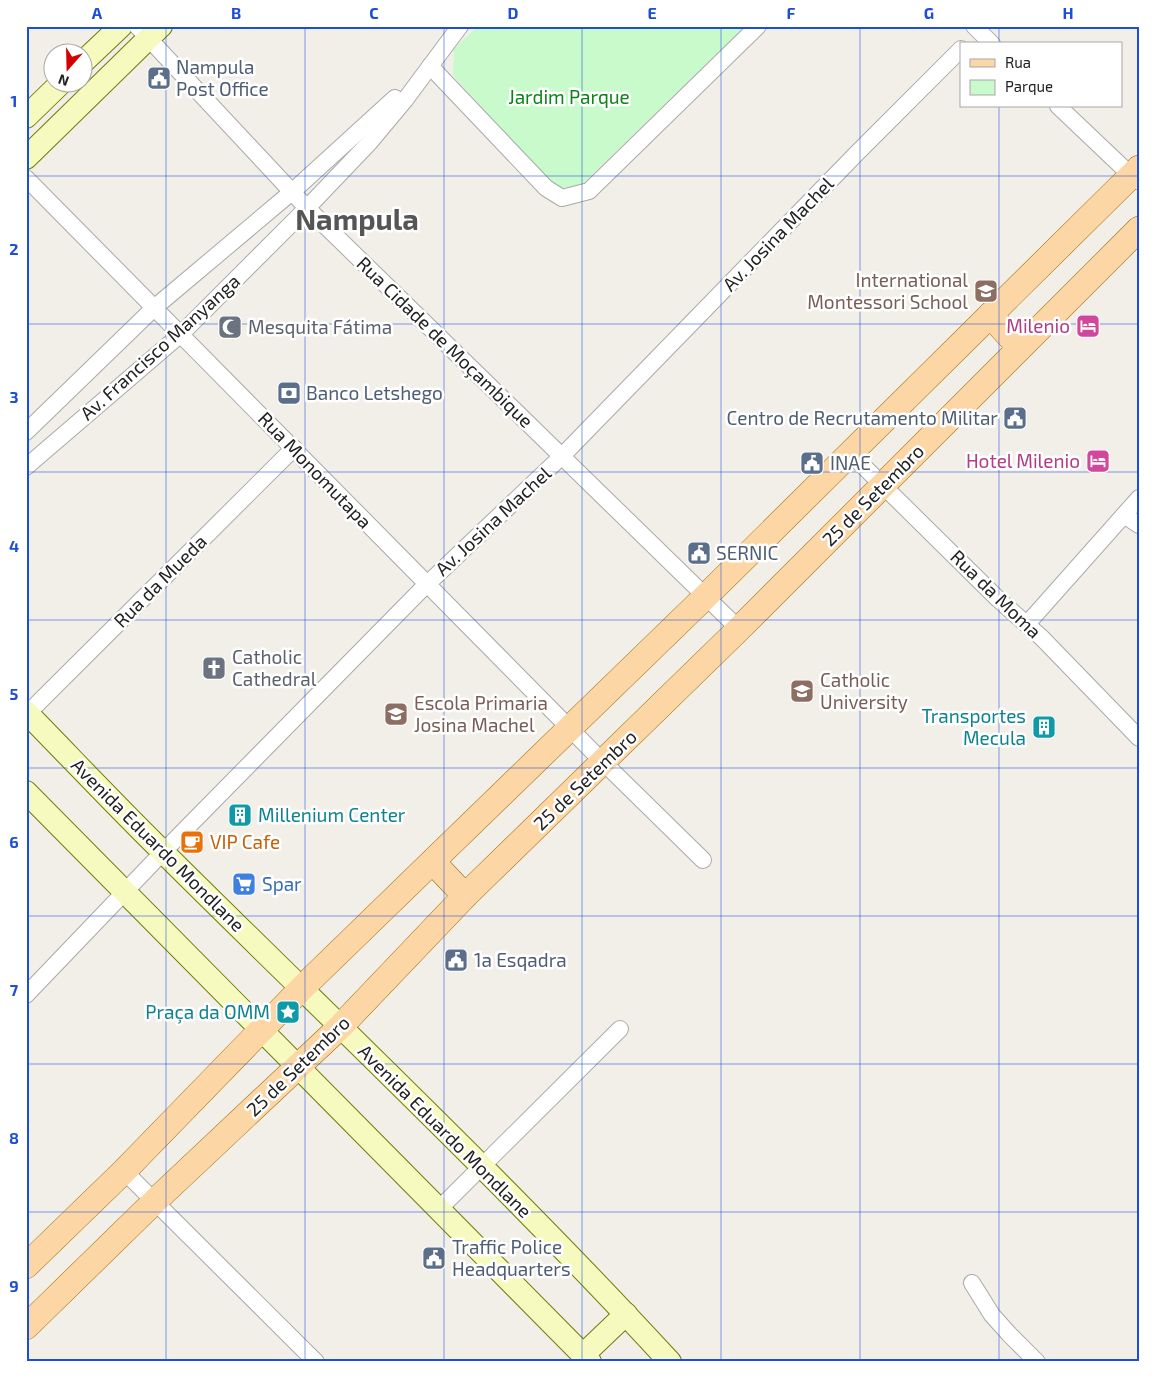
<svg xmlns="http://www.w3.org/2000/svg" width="1165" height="1388" font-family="'Exo 2',sans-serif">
<rect width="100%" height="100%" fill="#f2efe9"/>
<!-- park -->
<polygon fill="#c8facc" points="478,26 746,26 581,185 560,188 522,154 453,75 454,49"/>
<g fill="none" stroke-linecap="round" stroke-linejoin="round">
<!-- minor casing -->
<g stroke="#a9a9a9" stroke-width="18">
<g id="minor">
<polyline points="137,26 307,208 739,629"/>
<polyline points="974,26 992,44"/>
<polyline points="430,66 546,188 562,198 589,191 758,26"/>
<polyline points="1058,106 1137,181"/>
<polyline points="26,178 603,762 703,860"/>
<polyline points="26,432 154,308 293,191 395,98"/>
<polyline points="850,453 998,599 1042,638 1139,738"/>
<polyline points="26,467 181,334 307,208 370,142 405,100 460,26"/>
<polyline points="1124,515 1139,525"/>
<polyline points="1027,624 1139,498"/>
<polyline points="26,715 294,448"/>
<polyline points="26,995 163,852 421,590 562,456 858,152 961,49"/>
<polyline points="124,1171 316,1362"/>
<polyline points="439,1209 620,1029"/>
<polyline points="972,1283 992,1315 1009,1334 1037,1362"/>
</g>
</g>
<!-- secondary casing -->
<g stroke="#707d05" stroke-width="24">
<g id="secondary">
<polyline points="82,63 121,26"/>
<polyline points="26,117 62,82"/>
<polyline points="26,158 161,26"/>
<path d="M26,712C72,759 117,807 164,853C334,1022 508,1186 670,1362"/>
<polyline points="26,792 590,1362"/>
<polyline points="583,1355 626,1314"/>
</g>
</g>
<!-- primary casing -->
<g stroke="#a06b00" stroke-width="26">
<g id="primary">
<polyline points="990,315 1020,348"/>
<polyline points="433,862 465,896"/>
<polyline points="26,1266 124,1171 302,988 706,596 1139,168"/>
<polyline points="26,1327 155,1201 341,1026 465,896 739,629 1139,229"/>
</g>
</g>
<!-- minor -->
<use href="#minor" stroke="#fff" stroke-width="16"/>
<!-- secondary -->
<use href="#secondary" stroke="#f7fabf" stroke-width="22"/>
<!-- primary -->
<use href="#primary" stroke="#fcd6a4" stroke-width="25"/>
</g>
<!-- grid -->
<path fill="none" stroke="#1d4ed8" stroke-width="1" stroke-opacity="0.55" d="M166,26V1362M305,26V1362M444,26V1362M582,26V1362M721,26V1362M860,26V1362M999,26V44M999,106V1362M26,176H1139M26,324H1139M26,472H1139M26,620H1139M26,768H1139M26,916H1139M26,1064H1139M26,1212H1139"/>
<!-- icons -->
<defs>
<g id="civic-square" transform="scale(1.25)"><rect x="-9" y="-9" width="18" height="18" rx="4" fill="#5c6f8a" stroke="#fff"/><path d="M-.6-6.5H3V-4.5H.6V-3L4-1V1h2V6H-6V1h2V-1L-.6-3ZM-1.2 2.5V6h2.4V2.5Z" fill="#fff"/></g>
<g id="school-square" transform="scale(1.25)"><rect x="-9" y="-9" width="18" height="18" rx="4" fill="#8d6e63" stroke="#fff"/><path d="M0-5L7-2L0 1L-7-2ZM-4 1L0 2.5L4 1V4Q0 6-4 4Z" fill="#fff"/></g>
<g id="hotel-square" transform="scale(1.25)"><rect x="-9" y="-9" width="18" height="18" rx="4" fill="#d1479c" stroke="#fff"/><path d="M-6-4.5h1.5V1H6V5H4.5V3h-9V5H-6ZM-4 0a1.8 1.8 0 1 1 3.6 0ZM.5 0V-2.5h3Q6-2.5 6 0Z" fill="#fff"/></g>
<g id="mosque-square" transform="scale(1.25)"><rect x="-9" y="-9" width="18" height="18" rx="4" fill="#6b7280" stroke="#fff"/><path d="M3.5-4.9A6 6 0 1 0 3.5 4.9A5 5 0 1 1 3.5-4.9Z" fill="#fff"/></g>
<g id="bank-square" transform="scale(1.25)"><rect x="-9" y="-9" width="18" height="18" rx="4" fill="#5c6f8a" stroke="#fff"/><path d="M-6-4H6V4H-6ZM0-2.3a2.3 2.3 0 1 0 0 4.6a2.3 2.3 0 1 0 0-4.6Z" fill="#fff"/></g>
<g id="church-square" transform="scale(1.25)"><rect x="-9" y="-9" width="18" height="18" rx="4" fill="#6b7280" stroke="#fff"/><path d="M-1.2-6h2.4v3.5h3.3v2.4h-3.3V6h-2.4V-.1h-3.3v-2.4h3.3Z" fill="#fff"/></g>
<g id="university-square" transform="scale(1.25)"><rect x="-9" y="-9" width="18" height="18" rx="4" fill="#8d6e63" stroke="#fff"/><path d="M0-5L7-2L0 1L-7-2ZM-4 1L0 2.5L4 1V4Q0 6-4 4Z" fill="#fff"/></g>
<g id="building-square" transform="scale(1.25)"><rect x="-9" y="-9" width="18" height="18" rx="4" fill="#0f9aa8" stroke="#fff"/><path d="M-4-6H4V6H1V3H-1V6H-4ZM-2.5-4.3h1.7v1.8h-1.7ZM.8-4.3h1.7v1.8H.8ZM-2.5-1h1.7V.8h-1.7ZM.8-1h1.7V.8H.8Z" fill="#fff"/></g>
<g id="cafe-square" transform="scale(1.25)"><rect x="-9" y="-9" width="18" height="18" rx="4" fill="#e8710a" stroke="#fff"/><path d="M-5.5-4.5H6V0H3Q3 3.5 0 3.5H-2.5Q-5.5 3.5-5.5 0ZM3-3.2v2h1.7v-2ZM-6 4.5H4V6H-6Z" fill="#fff"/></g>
<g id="supermarket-square" transform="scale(1.25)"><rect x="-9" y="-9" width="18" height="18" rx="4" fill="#3f7fe0" stroke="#fff"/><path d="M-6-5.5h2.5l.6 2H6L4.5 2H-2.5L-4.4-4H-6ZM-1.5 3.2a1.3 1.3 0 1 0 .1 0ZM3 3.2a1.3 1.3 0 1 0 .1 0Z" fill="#fff"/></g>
<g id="sight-square" transform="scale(1.25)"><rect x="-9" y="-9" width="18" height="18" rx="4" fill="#0f9aa8" stroke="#fff"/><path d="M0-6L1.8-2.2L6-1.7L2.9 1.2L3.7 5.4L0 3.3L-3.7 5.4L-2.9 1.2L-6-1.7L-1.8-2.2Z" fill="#fff"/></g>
</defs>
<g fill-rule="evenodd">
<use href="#civic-square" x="159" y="78"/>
<use href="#school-square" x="986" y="291"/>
<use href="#hotel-square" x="1088" y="326"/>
<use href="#mosque-square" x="230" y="327"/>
<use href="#bank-square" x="289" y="393"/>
<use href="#civic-square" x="1015" y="418"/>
<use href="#hotel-square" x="1098" y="461"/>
<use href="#civic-square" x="812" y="463"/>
<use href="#civic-square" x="699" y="553"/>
<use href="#church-square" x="214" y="668"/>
<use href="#university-square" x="802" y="691"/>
<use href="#school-square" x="396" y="714"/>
<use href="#building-square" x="1044" y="727"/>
<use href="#building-square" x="240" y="815"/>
<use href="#cafe-square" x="192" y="842"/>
<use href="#supermarket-square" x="244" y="884"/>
<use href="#civic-square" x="456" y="960"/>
<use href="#sight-square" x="288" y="1012"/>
<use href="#civic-square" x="434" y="1258"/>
</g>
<g text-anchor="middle" stroke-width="5" stroke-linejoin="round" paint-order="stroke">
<!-- service labels -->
<g font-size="19" fill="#4e5e75" stroke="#fff" text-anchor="start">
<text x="176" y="74">Nampula<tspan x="176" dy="22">Post Office</tspan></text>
<text x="306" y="400">Banco Letshego</text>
<text x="998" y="425" text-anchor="end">Centro de Recrutamento Militar</text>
<text x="830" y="470">INAE</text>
<text x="716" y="560">SERNIC</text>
<text x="474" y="967">1a Esqadra</text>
<text x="452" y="1254">Traffic Police<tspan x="452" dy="22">Headquarters</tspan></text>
</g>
<!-- park labels -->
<g font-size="19" fill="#0c8416" stroke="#fff">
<text x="569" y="104">Jardim Parque</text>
</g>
<!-- street labels -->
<g font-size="19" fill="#222" stroke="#fff">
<text transform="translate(778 234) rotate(-46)" y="7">Av. Josina Machel</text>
<text transform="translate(445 342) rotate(44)" y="7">Rua Cidade de Moçambique</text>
<text transform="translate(160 347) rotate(-42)" y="7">Av. Francisco Manyanga</text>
<text transform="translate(315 470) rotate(46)" y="7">Rua Monomutapa</text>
<text transform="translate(873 495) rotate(-45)" y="7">25 de Setembro</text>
<text transform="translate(493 521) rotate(-43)" y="7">Av. Josina Machel</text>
<text transform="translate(160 581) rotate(-45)" y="7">Rua da Mueda</text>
<text transform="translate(996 594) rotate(44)" y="7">Rua da Moma</text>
<text transform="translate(585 780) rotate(-44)" y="7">25 de Setembro</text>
<text transform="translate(158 845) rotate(45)" y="7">Avenida Eduardo Mondlane</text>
<text transform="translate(298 1066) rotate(-44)" y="7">25 de Setembro</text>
<text transform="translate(445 1131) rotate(45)" y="7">Avenida Eduardo Mondlane</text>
</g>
<!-- education labels -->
<g font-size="19" fill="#785e54" stroke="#fff" text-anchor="start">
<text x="968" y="287" text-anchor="end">International<tspan x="968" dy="22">Montessori School</tspan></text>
<text x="820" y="687">Catholic<tspan x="820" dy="22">University</tspan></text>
<text x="414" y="710">Escola Primaria<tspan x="414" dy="22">Josina Machel</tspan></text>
</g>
<!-- hotel labels -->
<g font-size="19" fill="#b23c85" stroke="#fff" text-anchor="end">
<text x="1070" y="333">Milenio</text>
<text x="1080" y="468">Hotel Milenio</text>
</g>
<!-- worship labels -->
<g font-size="19" fill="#5b616d" stroke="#fff" text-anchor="start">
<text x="248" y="334">Mesquita Fátima</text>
<text x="232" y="664">Catholic<tspan x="232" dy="22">Cathedral</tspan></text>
</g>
<!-- culture labels -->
<g font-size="19" fill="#0d838f" stroke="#fff" text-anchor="end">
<text x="1026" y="723">Transportes<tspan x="1026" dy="22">Mecula</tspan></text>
<text x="258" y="822" text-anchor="start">Millenium Center</text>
<text x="270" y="1019">Praça da OMM</text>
</g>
<!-- food labels -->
<g font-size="19" fill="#c56008" stroke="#fff" text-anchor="start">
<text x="210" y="849">VIP Cafe</text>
</g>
<!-- shop labels -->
<g font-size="19" fill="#366cbe" stroke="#fff" text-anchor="start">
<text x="262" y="891">Spar</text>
</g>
<!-- town labels -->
<g font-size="29" font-weight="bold" fill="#555" stroke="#fff">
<text x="357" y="230">Nampula</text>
</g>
</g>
<!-- border -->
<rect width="1165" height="1388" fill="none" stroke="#ffffff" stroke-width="55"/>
<!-- legend -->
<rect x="960" y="42" width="162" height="65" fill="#ffffff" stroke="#a7a7a7"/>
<rect x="970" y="59" width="25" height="8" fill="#fcd6a4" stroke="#a7a7a7"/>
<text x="1005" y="68" font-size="15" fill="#222222">Rua</text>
<rect x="970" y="80" width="25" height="15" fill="#c8facc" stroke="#a7a7a7"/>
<text x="1005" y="92" font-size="15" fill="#222222">Parque</text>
<!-- north arrow -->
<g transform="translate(68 68) rotate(200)"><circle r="24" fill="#ffffff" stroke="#a7a7a7"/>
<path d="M0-4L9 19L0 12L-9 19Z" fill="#d40000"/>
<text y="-8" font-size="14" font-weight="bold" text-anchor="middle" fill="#222222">N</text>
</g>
<rect x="28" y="28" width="1110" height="1332" fill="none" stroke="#1d4ed8" stroke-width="2"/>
<g font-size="16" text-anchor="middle" font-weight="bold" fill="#1d4ed8">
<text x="97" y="19">A</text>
<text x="236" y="19">B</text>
<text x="374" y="19">C</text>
<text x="513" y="19">D</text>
<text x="652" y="19">E</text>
<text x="791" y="19">F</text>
<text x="929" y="19">G</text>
<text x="1068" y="19">H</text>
<text x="14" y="107">1</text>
<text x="14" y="255">2</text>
<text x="14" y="403">3</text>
<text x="14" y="552">4</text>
<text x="14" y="700">5</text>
<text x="14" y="848">6</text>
<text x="14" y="996">7</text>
<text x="14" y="1144">8</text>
<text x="14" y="1292">9</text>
</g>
</svg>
